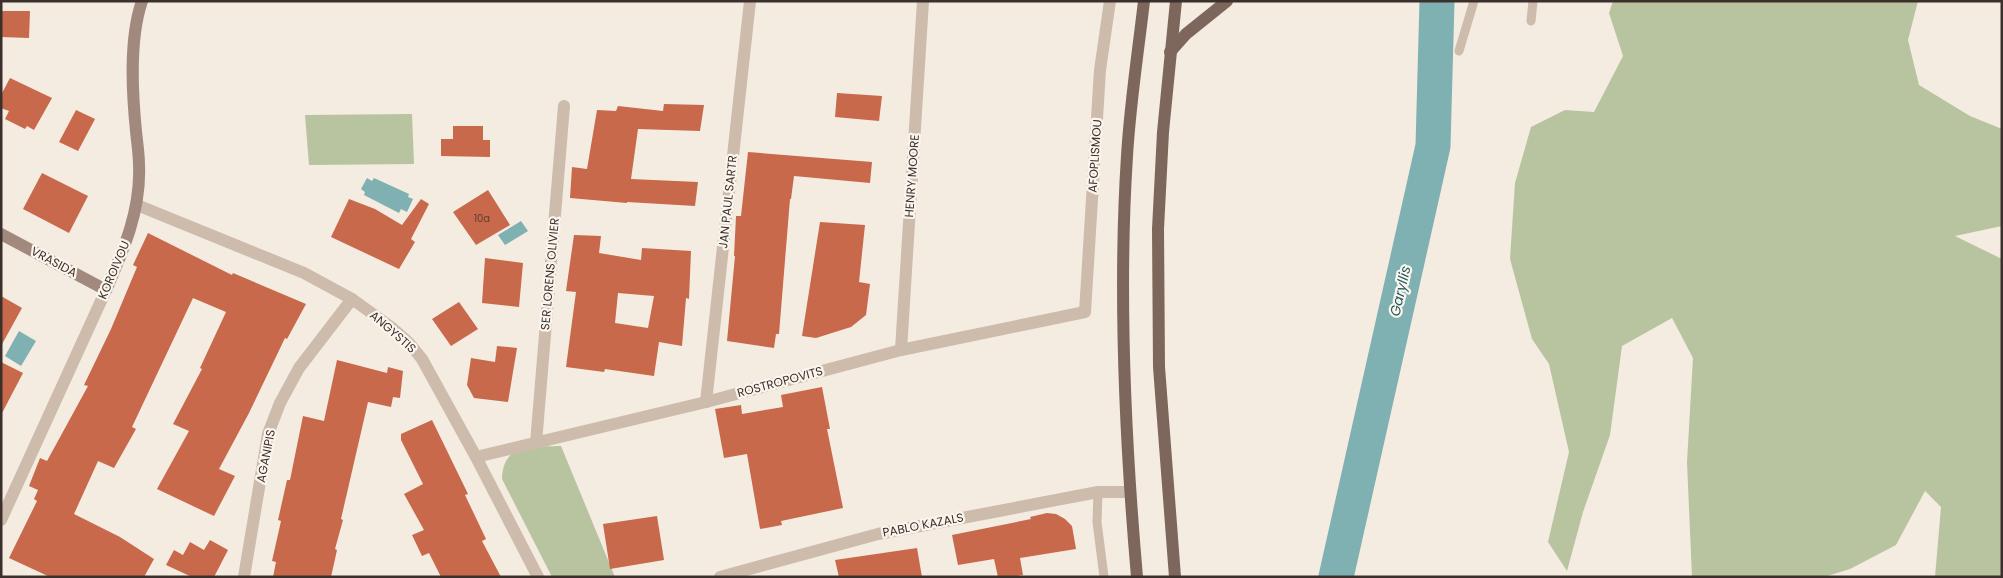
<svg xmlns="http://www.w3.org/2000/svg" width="2003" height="578" font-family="Poppins,sans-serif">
<rect width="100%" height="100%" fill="#f4ebe1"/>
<!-- green -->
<g fill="#b8c4a0">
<polygon points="1613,1 1918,1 1908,40 1919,85 1970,116 2002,129 2002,226 1955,236 2002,259 2002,577 1935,577 1941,507 1925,491 1896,545 1850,569 1824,577 1692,577 1687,462 1693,358 1672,318 1622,346 1610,435 1583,512 1567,571 1548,542 1569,452 1549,364 1532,339 1510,259 1515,183 1531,127 1565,110 1594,112 1623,56 1609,13"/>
<polygon points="412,114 414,164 309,165 305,115"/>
<path d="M561,446L615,577H552L502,479C503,442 533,447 561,446Z"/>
</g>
<!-- water -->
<g fill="#7fb0b2">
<polygon points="367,178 372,181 374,178 409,194 408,197 413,199 407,212 401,209 399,213 364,195 365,192 361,189"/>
<polygon points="521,221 528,231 505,245 498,235"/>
<polygon points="19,331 36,341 21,366 5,356"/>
</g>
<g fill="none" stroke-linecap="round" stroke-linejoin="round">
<!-- river -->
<polyline stroke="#7fb0b2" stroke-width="35" points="1336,577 1433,146 1437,1"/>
</g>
<!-- building -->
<g fill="#c8694b" fill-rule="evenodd">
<polygon points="1,11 30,11 29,38 1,37"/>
<polygon points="10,78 52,98 34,130 27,126 25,129 5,119 9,111 1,108 1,95"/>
<polygon points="837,93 882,96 879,121 835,117"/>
<polygon points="664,104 704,105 700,131 638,129 631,179 698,182 695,206 627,202 627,203 570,198 572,167 587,169 597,110 616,111 618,106 663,111"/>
<polygon points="76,110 95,119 78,151 59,142"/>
<polygon points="453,126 483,126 483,140 490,140 490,157 441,156 441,139 453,139"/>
<polygon points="748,152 872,162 870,183 794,176 791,199 790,199 779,334 776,334 774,348 727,341 735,256 734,256 736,216 741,216"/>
<polygon points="42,173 88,196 69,233 23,209"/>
<polygon points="488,190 510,225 476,245 453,212"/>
<polygon points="349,199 375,209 402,225 421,199 429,204 411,239 415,242 399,269 331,237"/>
<polygon points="820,222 865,225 859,282 870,284 866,315 851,327 816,338 802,336"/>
<polygon points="148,233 232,275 233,273 306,304 287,339 285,338 249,413 219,469 235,476 214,516 157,489 189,431 173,424 202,369 200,368 226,312 193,298 132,427 136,429 114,468 98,461 74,514 120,537 154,559 144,577 50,577 9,558 37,501 34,499 38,490 29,486 40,458 47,461 88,386 84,385 111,329 137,267 133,265"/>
<path d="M574,235L601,236L599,253L641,260L642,248L691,251L689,299L686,298L682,346L659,342L654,376L605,369L604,372L566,367L576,292L566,291ZM618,293L654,296L648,328L615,323Z"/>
<polygon points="485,258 523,263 519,307 482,303"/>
<polygon points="1,296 22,308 1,346"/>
<polygon points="459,302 478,329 451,346 432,319"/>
<polygon points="497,346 517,348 508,402 474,398 467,385 471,358 495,362"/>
<polygon points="337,360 387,373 388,367 403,371 400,398 393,397 391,407 368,402 341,519 343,520 335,549 337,550 331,577 273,577 276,562 272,561 281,521 278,520 287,480 290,480 303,416 324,421"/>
<polygon points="1,362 23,373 1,415"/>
<polygon points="822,387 830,429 827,429 843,508 781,521 782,525 760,529 747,454 724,458 715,409 741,405 742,414 783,407 781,395"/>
<polygon points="432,420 468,494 465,495 486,539 482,541 501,577 441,577 429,553 422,556 412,535 424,530 404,494 423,484 401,440 401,434"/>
<polygon points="1047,513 1056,514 1065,519 1072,526 1076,549 1020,558 1023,575 1012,577 998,577 994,559 958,565 952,535 1031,519 1030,517"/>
<polygon points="657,516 664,560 610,569 603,524"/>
<polygon points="210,540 228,550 214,577 192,577 166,565 174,550 183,555 190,542 204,550"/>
<polygon points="917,548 922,577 839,577 835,560"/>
</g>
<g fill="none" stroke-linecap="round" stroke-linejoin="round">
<!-- lane -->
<g stroke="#cdbbac" stroke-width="9">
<polyline points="1531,21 1533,1"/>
<polyline points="1459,51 1474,1"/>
<polyline points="1098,492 1097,522 1104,577"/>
</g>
<!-- street -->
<g stroke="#cdbbac" stroke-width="12">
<polyline points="137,205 304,273 352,299 391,327 409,343 422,359 476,457 538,577"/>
<polyline points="901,350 923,1"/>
<polyline points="706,402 750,1"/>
<polyline points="536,443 564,106"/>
<polyline points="476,457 706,402 901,350 1085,312 1100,70 1110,1"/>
<polyline points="1,520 106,290"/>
<polyline points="244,577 268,434 280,403 299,368 352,299"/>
<polyline points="720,577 878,534 1098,492 1130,492"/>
</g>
<!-- secondary -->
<path stroke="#a18a7d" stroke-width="12" d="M1,234L106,290C124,249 141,210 139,165C139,154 137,142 136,131C132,91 129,39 142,1"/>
<!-- primary -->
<g stroke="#7d675c" stroke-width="12">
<polyline points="1170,52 1186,34 1227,1"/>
<path d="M1137,577C1125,439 1118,294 1127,156C1130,104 1138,53 1144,1"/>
<polyline points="1175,577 1159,367 1158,229 1163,132 1176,1"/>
</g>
</g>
<g text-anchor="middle" stroke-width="4.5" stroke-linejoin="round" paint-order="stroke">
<!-- number labels -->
<g font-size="10" fill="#5e3e33">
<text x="482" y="222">10a</text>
</g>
<!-- street labels -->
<g font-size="12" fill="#3b302b" stroke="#fbf5ee">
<text transform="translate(1095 156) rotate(-86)" y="4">AFOPLISMOU</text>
<text transform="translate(912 176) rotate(-86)" y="4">HENRY MOORE</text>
<text transform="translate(728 202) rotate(-84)" y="4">JAN PAUL SARTR</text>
<text transform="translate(54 262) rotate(28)" y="4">VRASIDA</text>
<text transform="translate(114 270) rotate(-67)" y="4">KOROIVOU</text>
<text transform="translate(550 274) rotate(-85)" y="4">SER LORENS OLIVIER</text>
<text transform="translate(393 332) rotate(41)" y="4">ANGYSTIS</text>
<text transform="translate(780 382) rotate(-15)" y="4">ROSTROPOVITS</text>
<text transform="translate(266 456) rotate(-79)" y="4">AGANIPIS</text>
<text transform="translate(923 525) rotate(-11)" y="4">PABLO KAZALS</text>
</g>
<!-- water labels -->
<g font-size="14" font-style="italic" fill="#1f5a5e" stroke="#fbf5ee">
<text transform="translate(1400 291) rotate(-77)" y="5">Garyllis</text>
</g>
</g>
<!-- border -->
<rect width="2003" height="578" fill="none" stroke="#3b302b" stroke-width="5"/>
</svg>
